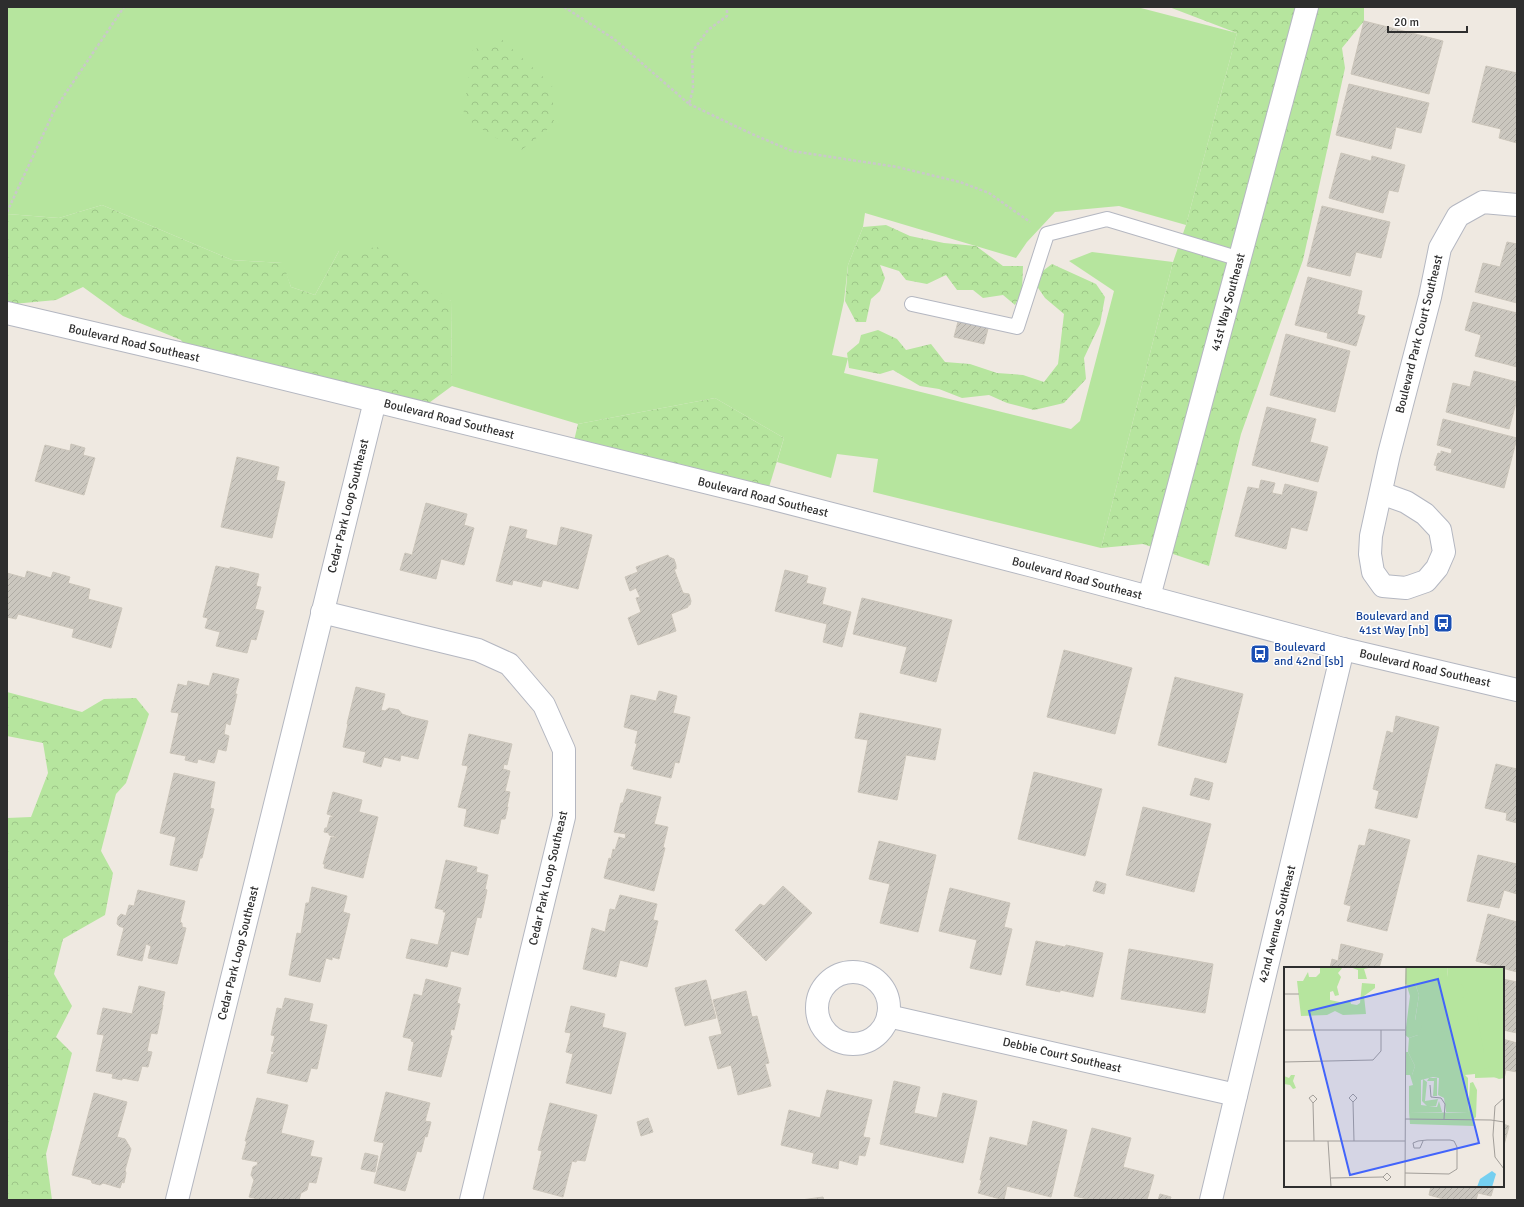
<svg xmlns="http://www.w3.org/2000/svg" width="1524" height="1207" font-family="Signika,sans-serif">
<defs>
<pattern id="forest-crowns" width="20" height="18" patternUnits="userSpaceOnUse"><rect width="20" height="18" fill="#b6e59e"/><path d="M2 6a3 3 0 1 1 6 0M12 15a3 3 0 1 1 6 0" fill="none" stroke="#9dc588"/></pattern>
<pattern id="building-hatch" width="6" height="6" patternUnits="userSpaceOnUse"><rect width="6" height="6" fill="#cbc7bf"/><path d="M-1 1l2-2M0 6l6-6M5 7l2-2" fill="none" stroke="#afaba4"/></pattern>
</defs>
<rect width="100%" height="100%" fill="#efe9e1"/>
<!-- grass -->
<polygon fill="#b6e59e" points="7,7 1137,7 1237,33 1186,225 1119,206 1055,212 1027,242 1016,258 865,213 863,227 848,265 844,301 832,355 848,358 844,373 1071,429 1080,421 1114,291 1069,261 1092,252 1173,262 1101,548 873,492 878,459 837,454 831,478 777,462 784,438 715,398 578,424 452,386 451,301 339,251 315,295 291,287 282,263 232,260 102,205 59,218 7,214"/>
<!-- forest -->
<g fill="url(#forest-crowns)">
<polygon points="1169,7 1364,7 1364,21 1342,48 1345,68 1303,260 1241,434 1209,566 1143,544 1101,548 1173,262 1186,225 1237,33"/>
<polygon points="499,37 552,85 554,124 519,152 463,117 472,51"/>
<polygon points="102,205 232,260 283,263 291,287 315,295 339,251 380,247 451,301 452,386 418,411 191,356 181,340 123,316 83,287 56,300 13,304 7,302 7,214 59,218"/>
<polygon points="886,225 910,236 944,243 976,246 1003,266 1023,266 1022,291 1015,305 1003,295 983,298 973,290 957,290 946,275 927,284 906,280 899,271 880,265 885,278 880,291 871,299 866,322 856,322 845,301 848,265 863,227"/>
<polygon points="1052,264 1096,284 1105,297 1100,324 1084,358 1086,379 1064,403 1034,410 1007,403 989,395 962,398 939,389 920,386 893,370 880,374 849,368 847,353 859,343 861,335 878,330 897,339 906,350 931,344 945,362 970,364 997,373 1023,375 1044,382 1058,364 1064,314 1045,298 1032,279"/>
<polygon points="715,398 784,438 766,497 572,449 578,424"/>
<polygon points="7,692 82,712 104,699 136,698 149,714 126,783 116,794 101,851 113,873 105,915 63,939 54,974 72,1006 56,1037 72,1053 46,1154 52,1200 7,1200 7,818 31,817 48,773 43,743 7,736"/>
</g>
<!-- building -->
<g fill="url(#building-hatch)" stroke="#cbc5ba">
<polygon points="1364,21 1443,41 1429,94 1351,74"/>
<polygon points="1486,66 1517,73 1517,143 1499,138 1501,129 1472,122"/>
<polygon points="1349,84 1429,103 1421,133 1396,127 1391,149 1336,135"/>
<polygon points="1341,153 1371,161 1372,156 1405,165 1398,192 1389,190 1383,213 1329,198"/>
<polygon points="1322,206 1390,222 1381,258 1356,252 1350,276 1307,266"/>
<polygon points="1507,242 1517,244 1517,303 1475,292 1483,263 1500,267"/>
<polygon points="1308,277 1362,291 1357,314 1365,316 1356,346 1327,338 1328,333 1295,325"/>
<polygon points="1473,302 1517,313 1517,367 1475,356 1481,335 1465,330"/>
<polygon points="959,318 989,325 984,344 954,337"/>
<polygon points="1286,334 1350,351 1335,412 1270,395"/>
<polygon points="1474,371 1517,382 1517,399 1509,429 1446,412 1453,383 1470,387"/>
<polygon points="1267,407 1316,419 1310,442 1328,447 1318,482 1252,465"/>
<polygon points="1443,419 1517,438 1504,488 1436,470 1437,466 1434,465 1438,453 1441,454 1441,451 1451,454 1452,449 1437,445"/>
<polygon points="71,444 85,448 83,455 95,458 84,495 35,481 45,445 70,451"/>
<polygon points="237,457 279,467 276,480 285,482 272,538 221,527"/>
<polygon points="1261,480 1275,483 1272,493 1282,495 1285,484 1317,492 1307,531 1291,527 1286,549 1235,536 1248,487 1259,489"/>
<polygon points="426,503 467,514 464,525 474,528 464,565 441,559 436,579 400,570 405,553 412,555"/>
<polygon points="510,526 527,530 525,538 557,546 561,527 592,535 578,589 543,580 541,587 513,580 512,585 496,581"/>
<polygon points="668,555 669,557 674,559 676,565 676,569 674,569 683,593 689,594 691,601 690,605 688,605 688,607 671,614 676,631 638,645 628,618 641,612 636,598 640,597 636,588 630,591 625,577 638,572 636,567"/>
<polygon points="216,566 230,569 230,567 259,574 256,586 261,587 255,609 264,611 256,640 251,639 247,653 216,646 220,632 205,628 208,618 203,617"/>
<polygon points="785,570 808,576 806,583 826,588 822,604 851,612 842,647 823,642 827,624 775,611"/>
<polygon points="27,571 51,578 53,572 70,577 68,583 90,589 88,599 122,608 111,648 72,637 74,629 18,614 16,619 7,617 7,573 25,578"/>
<polygon points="862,598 952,620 936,682 900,673 907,647 853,634"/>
<polygon points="1064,650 1132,668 1115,734 1047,717"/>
<polygon points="213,673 239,679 235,694 237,694 230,725 226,723 224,734 229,736 226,751 218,749 214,763 198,759 197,763 185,760 186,756 170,753 179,713 171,712 178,684 187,686 188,681 209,686"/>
<polygon points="1175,677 1243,694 1226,763 1158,745"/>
<polygon points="356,687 385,694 381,710 385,711 389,708 399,710 402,714 411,717 428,721 418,759 401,755 400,761 384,757 381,767 363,762 366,752 343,747 348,724 347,724"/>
<polygon points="659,691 677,696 673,713 690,717 679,763 675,762 671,778 633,769 634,766 631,766 637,744 635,743 638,731 624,727 631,695 656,701"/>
<polygon points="860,713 941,729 935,760 906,755 897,800 858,792 868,740 855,738"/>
<polygon points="1396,716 1439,727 1417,818 1375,808 1379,791 1373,789 1387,731 1393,733"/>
<polygon points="469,734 512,744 507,765 504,764 503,769 510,771 505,791 510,792 507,807 508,807 505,819 501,819 498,834 464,826 467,809 458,807 468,766 462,765"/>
<polygon points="1496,764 1517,769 1517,823 1506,820 1507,813 1485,808"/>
<polygon points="1034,772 1102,789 1085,856 1018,839"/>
<polygon points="174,773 215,782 210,808 214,809 202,858 200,858 197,871 170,865 176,837 160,833"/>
<polygon points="1195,778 1213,783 1209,800 1190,795"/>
<polygon points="627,789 661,797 654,824 668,827 663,847 665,848 654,891 604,878 609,858 611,859 613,849 615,850 619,837 625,839 626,834 614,832 621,803 623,803"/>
<polygon points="333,792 362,800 359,812 378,817 363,878 324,868 325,864 323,864 331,837 336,838 337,837 329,835 329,833 324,832 325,828 327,828 330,817 333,817 333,816 327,814"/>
<polygon points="1143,807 1211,824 1194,892 1126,875"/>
<polygon points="1369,829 1410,840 1387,931 1347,921 1351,906 1344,904 1359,845 1365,846"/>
<polygon points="879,841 936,855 918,932 880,923 890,884 869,879"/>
<polygon points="1478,855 1517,864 1517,894 1504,890 1499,908 1467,901"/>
<polygon points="446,860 477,867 476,872 488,875 485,889 487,890 481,918 477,917 468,955 451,951 447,967 406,958 411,939 438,945 446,912 443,912 444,910 435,908"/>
<polygon points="1096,881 1106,884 1104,894 1093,891"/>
<polygon points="783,886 812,913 766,961 735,930 760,904 764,906"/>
<polygon points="312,887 347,896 343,912 350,914 339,959 332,957 332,960 326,958 320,982 289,975 297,933 301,934 306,903 309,903"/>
<polygon points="950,888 1010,903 1004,927 1012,929 1001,975 970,968 977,940 939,931"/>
<polygon points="138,890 185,901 180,922 182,923 182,927 186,928 177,964 148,958 151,946 146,944 142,961 117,955 124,928 119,926 117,924 118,917 121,914 126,916 129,905 134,906"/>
<polygon points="620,895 657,904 653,920 658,921 647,967 620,960 616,977 583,969 592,928 605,932 610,909 615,910"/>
<polygon points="1488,914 1517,922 1517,972 1476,961"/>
<polygon points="1036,941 1065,947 1066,945 1103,953 1093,997 1060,990 1060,992 1026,985"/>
<polygon points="1341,944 1383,954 1379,968 1330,968 1332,959 1338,961"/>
<polygon points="1129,949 1213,964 1205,1013 1121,999"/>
<polygon points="426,979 461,988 457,1003 460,1004 454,1030 451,1029 450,1035 452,1036 441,1077 408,1070 414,1042 411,1041 412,1039 403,1037 414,994 422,996"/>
<polygon points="1503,979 1517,982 1517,1033 1503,1030"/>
<polygon points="706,980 716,1018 685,1026 675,988"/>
<polygon points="139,986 165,992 162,1005 163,1005 157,1034 151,1033 147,1051 152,1052 148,1067 142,1066 138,1081 122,1078 122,1080 112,1078 113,1074 96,1071 104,1035 97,1034 103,1008 132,1014"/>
<polygon points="746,991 752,1017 757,1016 769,1063 765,1064 771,1086 738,1095 731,1065 718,1069 709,1037 722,1034 713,1000"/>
<polygon points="285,998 313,1004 309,1021 327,1025 317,1069 311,1068 307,1082 267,1073 272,1054 273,1055 274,1052 271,1051 275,1036 271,1035 277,1008 282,1009"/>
<polygon points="571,1006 605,1014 602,1027 626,1033 611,1094 566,1083 573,1054 566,1052 571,1033 565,1032"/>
<polygon points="1503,1039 1517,1043 1517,1072 1506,1070 1503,1083"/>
<polygon points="894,1081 920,1087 914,1113 937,1118 943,1093 977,1101 963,1163 880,1144"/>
<polygon points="827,1090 872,1100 863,1137 870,1138 865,1156 859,1155 857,1165 839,1160 838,1169 812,1163 814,1153 781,1145 789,1110 820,1118"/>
<polygon points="386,1092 430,1103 425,1121 431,1122 427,1137 425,1136 421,1152 417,1151 405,1191 374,1183 384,1143 374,1141"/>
<polygon points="94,1093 127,1102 117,1137 125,1139 131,1149 125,1170 126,1173 124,1183 122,1182 120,1188 103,1183 100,1185 92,1183 91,1180 72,1175"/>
<polygon points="257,1098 288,1105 281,1133 314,1141 310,1156 322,1158 316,1183 309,1182 307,1190 301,1193 299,1200 262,1200 249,1197 254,1180 251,1175 253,1167 257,1165 258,1162 242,1159 247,1141 245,1141"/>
<polygon points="550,1103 597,1115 585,1161 577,1160 576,1162 572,1161 563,1197 533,1189 542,1151 538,1150"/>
<polygon points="648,1118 653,1132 641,1136 637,1122"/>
<polygon points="1033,1121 1067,1130 1051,1197 1007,1186 1004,1200 978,1193 982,1180 980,1180 990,1137 1027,1146"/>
<polygon points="1503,1124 1509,1126 1503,1149"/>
<polygon points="1092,1128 1131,1138 1123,1167 1154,1175 1147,1200 1092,1200 1074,1196"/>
<polygon points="365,1153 378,1156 375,1172 361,1169"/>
<polygon points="1431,1186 1494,1186 1491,1196 1478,1193 1476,1200 1447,1200 1429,1195"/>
<polygon points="1160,1194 1171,1197 1170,1200 1158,1200"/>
<polygon points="823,1197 824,1200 801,1200"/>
</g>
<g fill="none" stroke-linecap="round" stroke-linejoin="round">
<!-- service casing -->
<g stroke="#b4b7c1" stroke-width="16">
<polyline id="service" points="912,304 1017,327 1047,234 1107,219 1240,259"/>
</g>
<!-- minor casing -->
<g stroke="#b4b7c1" stroke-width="24">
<g id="minor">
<polyline points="1381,493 1406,502 1425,514 1440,530 1444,552 1437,568 1426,581 1406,588 1383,586 1373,572 1370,554 1371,536 1389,454 1430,297 1440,248 1458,216 1483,202 1517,205"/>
<polyline points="1149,597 1307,7"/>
<polyline points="322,612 478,650 509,664 544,705 564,750 564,817 471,1200"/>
<circle cx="853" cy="1008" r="36"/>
<polyline points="888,1016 1236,1095"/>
<polyline points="177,1200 375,401"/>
<polyline points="1211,1200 1343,649"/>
</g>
</g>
<!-- tertiary casing -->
<g stroke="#b4b7c1" stroke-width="24">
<polyline id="tertiary" points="7,313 191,356 766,497 1037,567 1343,649 1517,690"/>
</g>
<!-- path -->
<g stroke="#c9c9c9" stroke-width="2.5" stroke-dasharray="3 2" stroke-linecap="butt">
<polyline points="564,7 614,39 689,104 693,89 692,52 708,30 727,16 727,7"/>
<polyline points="689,104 752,134 792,151 897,167 960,182 989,193 1030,222"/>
<polyline points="7,212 55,109 124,7"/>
</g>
<!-- service -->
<use href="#service" stroke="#fff" stroke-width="14"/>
<!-- minor -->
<use href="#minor" stroke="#fff" stroke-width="22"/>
<!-- tertiary -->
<use href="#tertiary" stroke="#fff" stroke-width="22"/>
</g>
<!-- icons -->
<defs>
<g id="bus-square" transform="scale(1)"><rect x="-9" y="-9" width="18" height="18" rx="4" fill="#1a4fb4" stroke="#fff"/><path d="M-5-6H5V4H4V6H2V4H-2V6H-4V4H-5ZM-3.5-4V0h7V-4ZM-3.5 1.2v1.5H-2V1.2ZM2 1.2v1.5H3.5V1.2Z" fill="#fff"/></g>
</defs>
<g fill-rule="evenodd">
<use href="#bus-square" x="1443" y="623"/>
<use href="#bus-square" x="1260" y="654"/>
</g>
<g text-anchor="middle" stroke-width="3" stroke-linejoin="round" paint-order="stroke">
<!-- street labels -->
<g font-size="12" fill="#2e2e2e" stroke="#fff">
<text transform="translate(1228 302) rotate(-75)" y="4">41st Way Southeast</text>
<text transform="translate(1419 334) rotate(-76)" y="4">Boulevard Park Court Southeast</text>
<text transform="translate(134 343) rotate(13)" y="4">Boulevard Road Southeast</text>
<text transform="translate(449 419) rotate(14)" y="4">Boulevard Road Southeast</text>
<text transform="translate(763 497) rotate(14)" y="4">Boulevard Road Southeast</text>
<text transform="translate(348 506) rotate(-76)" y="4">Cedar Park Loop Southeast</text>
<text transform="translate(1077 578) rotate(15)" y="4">Boulevard Road Southeast</text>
<text transform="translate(1425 668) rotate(13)" y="4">Boulevard Road Southeast</text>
<text transform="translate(548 878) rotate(-77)" y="4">Cedar Park Loop Southeast</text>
<text transform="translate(1277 924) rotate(-76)" y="4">42nd Avenue Southeast</text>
<text transform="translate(238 953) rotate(-76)" y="4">Cedar Park Loop Southeast</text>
<text transform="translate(1062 1055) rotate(13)" y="4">Debbie Court Southeast</text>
</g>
<!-- transit labels -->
<g font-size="12" fill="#164399" stroke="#fff" text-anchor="end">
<text x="1429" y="620">Boulevard and<tspan x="1429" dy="14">41st Way [nb]</tspan></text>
<text x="1274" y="651" text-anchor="start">Boulevard<tspan x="1274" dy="14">and 42nd [sb]</tspan></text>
</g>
</g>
<!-- overview -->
<g transform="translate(1284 967)">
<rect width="220" height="220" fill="#efe9e1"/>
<path d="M122,0H163L164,10L220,0V110L191,111V107L181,108L184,111V146L162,145L160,131L154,128L155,111L149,110L137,113V138L153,140L155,134L158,145H125V119L129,118L126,108H128L131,99L124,85L125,71L134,68L131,54L135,28L131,16L121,17Z" fill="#b6e59e"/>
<path d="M36,0H59L54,6L57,10L53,20L55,28L51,29L49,24L46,25V33L60,36L66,33L67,37L73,38L76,36L78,16L91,17V21L80,29L82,47L59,48L51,44L43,48L17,49L13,14H19L24,5L25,10H32L36,6ZM66,0H89L80,2L83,12H74V3ZM163,0H220V111L215,112L200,106V102L207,99V94L200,86L193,49L184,50L181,46L176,33L184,27L178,18L171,17L164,10ZM128,14L131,16L135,28L131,53L137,55L138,59L134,68L125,71L121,68L126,29L122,16ZM153 69a5 5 0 1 1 10 0a5 5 0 1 1-10 0ZM122,85H124L131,99L128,108H122ZM7,108H11L9,114L12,121L9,122L6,118L0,117V109L5,111ZM145,111H153V129H149L150,114H143ZM139,112L143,115L141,134L154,132L152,139H143L138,134ZM189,115L193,123L192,150L189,153L191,159L126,157L125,145L184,146L186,116Z" fill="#b6e59e"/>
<path d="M208,204L212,207L208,220H193L196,212Z" fill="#75cff0"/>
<path fill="none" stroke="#a29e99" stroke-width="1" d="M0,27H15M0,63H121M0,95L89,93L97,84V63M146,118L147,130L157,131L161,137L160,152M220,131L211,139L209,168L211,190L220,202M69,135L65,131L69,127L73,131L69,135L70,174M29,136L33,132L29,128L25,131L29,136L30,174M121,152L207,153L220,155M0,174H121M44,174L47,220M121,206L165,207L173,202V180L170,174L166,173H143L134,174L129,176L130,181H136L139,174M47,211L99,210L103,214L107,210L103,206L99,210M121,220L122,0"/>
<path fill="#4264fb" fill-opacity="0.15" stroke="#4264fb" stroke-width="2" d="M154,12L195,176L66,208L25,44Z"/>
<rect width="220" height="220" fill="none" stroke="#2e2e2e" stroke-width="2"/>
</g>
<!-- border -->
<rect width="1524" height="1207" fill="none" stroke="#2e2e2e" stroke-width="16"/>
<!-- scale -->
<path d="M1388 26v6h79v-6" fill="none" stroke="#2e2e2e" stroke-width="2"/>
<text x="1394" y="26" font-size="12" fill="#2e2e2e" stroke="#ffffff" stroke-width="3" paint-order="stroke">20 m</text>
</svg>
